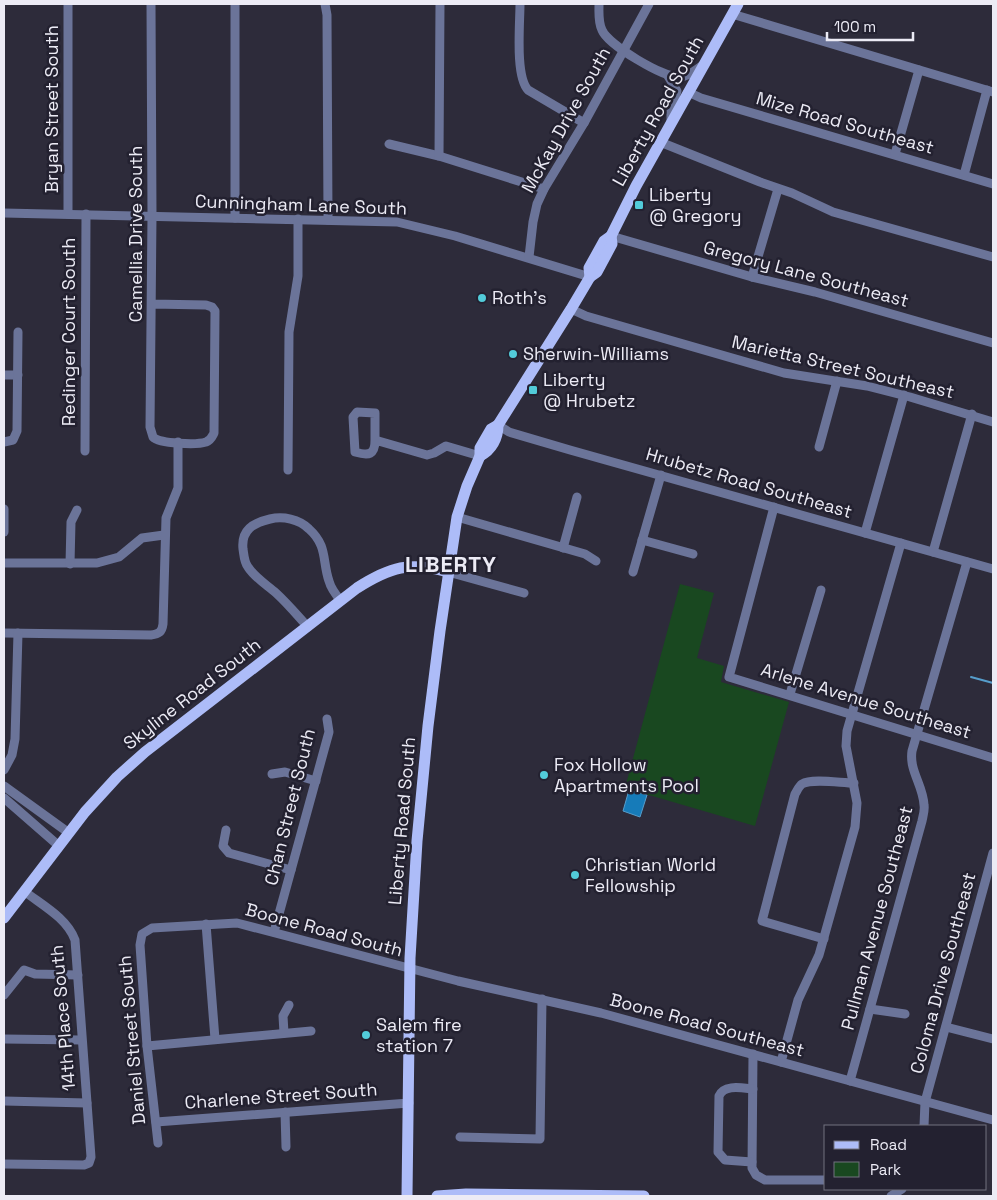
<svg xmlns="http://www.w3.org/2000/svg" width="997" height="1200" font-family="'Space Grotesk',sans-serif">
<rect width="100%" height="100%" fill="#2d2b3a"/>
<!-- green -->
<polygon fill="#194820" points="680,584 714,593 697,658 724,666 721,682 789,702 755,826 625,788"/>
<!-- water -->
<polygon fill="#167bb9" stroke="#569dcb" points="629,790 647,795 640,817 623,811"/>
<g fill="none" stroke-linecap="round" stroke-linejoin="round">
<!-- stream -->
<polyline stroke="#569dcb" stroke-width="2" points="971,677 993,683"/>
<!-- minor -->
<g stroke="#6b7499" stroke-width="9">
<polyline points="68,4 68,214"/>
<path d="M151,4L152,216L150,427L153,437C160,444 197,445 206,442C211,440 212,437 214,433L215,311L212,307L206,305L152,304"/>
<polyline points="325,4 327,15 328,220"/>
<path d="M520,4C520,24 515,76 528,90L584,123"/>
<path d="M599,4C599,13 598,22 602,30C608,45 664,78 679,77C689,77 695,70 703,65"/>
<polyline points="732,14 993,92"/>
<polyline points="668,76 677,91 671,111 671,122"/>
<polyline points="688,92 701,98 993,184"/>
<polyline points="660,142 760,182 792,193 833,212 993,257"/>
<polyline points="389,144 439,156 544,189"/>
<polyline points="895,154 919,70"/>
<polyline points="439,156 440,4"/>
<polyline points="964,175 987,90"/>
<polyline points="4,213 397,222 455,236 590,277"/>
<polyline points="235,218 235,4"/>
<polyline points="611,236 752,277 815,292 993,343"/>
<polyline points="529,257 533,222 537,204 544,189 584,123 649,4"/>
<polyline points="752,277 778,189"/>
<polyline points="571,309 586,316 784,373 867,386 910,397 993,422"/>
<polyline points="4,375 18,375"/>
<polyline points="498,425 509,432 570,450 993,569"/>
<path d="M375,440C375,455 369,456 355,452L353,417L357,412L375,413V440L427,455L434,453L446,446L480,456"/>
<polyline points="4,442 13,440 17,431 18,332"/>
<polyline points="819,447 837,381"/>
<polyline points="85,451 86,214"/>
<polyline points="288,470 289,332 298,276 298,219"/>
<polyline points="774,507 729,677 993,758"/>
<polyline points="457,517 585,554 596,561"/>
<polyline points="4,532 4,509"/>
<polyline points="865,533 904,395"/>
<polyline points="642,540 693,554"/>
<polyline points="563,548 577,497"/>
<polyline points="933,552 972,414"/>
<polyline points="4,563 97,563 119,557 142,538 164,535"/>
<polyline points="70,564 71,522 77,510"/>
<polyline points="448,572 524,593"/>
<polyline points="633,572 661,475"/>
<path d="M308,627C297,615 288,604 276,593C267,585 255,578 248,567C244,562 244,555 243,549C241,530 253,523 270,519C283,516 299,519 309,529C328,546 322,561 329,581C331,589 336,595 341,601"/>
<path d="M4,633L151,635C159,634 162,632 163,624L166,518L178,488V442"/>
<polyline points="790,694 821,590"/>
<polyline points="4,770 12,755 15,739 18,633"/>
<polyline points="272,774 285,772 316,781"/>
<polyline points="4,786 69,833"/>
<polyline points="4,798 59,846"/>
<polyline points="226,830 223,846 229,853 291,870"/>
<polyline points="206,924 215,1039"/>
<polyline points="274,932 329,732 327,719"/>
<path d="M824,939L762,921L795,794C797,791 799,786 802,784C812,778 841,783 854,783"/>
<polyline points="4,995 24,970 35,974 78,975"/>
<polyline points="870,1009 905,1014"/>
<polyline points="946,1027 993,1039"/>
<polyline points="284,1033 283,1016 289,1005"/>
<polyline points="4,1039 81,1040"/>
<polyline points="147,1046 311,1031"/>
<polyline points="753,1054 752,1168 756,1175 765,1180 824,1180"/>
<polyline points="781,1062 798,1000 819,955 855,827 857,803 846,746 847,731 901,543"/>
<path d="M850,1081L922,821C923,816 925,810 924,805C923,785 909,771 912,751L967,562"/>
<polyline points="4,1101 87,1103"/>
<polyline points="285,1112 286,1147"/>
<polyline points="156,1122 409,1103"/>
<polyline points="924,1126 925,1102 993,853"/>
<polyline points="460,1137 540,1139 542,999"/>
<polyline points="158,1143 147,1046 140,945 142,934 152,928 237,923 458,981 601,1013 993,1120"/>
<path d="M752,1162L725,1160L718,1152L719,1096C724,1084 742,1088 753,1089"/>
<path d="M4,1164L84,1165L89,1163L91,1157L75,940C67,918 42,905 24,891"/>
<polyline points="891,1196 902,1189"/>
</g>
<!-- major -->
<g stroke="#adbcf8" stroke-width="11">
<polyline points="590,277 589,268 604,241 611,236 636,186 738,4"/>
<path d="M480,456C492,450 498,438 498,425L571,309L590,277L597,272L612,244L611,236"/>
<path d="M4,918L85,812L117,777L145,752L357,588C390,567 410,561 448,572"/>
<polyline points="407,1196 410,958 417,841 428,726 440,631 457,517 467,486 480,456 480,448 491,429 498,425"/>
<polyline points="437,1196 466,1194 644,1196"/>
</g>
</g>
<!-- markers -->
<g fill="#52cbd9" stroke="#232130" stroke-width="2">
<rect x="634" y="200" width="10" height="10" rx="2.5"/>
<circle cx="482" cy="298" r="5"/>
<circle cx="513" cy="354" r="5"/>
<rect x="528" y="385" width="10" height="10" rx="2.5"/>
<circle cx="544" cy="775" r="5"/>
<circle cx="575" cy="875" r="5"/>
<circle cx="366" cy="1035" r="5"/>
</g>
<g text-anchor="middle" stroke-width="5" stroke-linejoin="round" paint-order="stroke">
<!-- street labels -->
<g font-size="18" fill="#ecebf5" stroke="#232130">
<text transform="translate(52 109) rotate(-90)" y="6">Bryan Street South</text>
<text transform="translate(658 111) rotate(-61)" y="6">Liberty Road South</text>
<text transform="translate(566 120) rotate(-61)" y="6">McKay Drive South</text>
<text transform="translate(845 123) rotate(16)" y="6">Mize Road Southeast</text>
<text transform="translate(301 205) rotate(2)" y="6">Cunningham Lane South</text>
<text transform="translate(136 234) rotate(-90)" y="6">Camellia Drive South</text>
<text transform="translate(806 274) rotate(15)" y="6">Gregory Lane Southeast</text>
<text transform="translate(69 332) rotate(-90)" y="6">Redinger Court South</text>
<text transform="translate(843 367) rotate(13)" y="6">Marietta Street Southeast</text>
<text transform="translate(749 483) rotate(16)" y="6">Hrubetz Road Southeast</text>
<text transform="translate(192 694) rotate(-38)" y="6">Skyline Road South</text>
<text transform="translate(866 701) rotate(17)" y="6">Arlene Avenue Southeast</text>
<text transform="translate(290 807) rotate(-76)" y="6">Chan Street South</text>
<text transform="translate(402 821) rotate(-85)" y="6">Liberty Road South</text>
<text transform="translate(877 918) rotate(-75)" y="6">Pullman Avenue Southeast</text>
<text transform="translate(324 930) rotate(15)" y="6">Boone Road South</text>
<text transform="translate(943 973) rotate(-75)" y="6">Coloma Drive Southeast</text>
<text transform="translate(63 1018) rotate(-95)" y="6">14th Place South</text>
<text transform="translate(707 1025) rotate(15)" y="6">Boone Road Southeast</text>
<text transform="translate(132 1040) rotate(-95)" y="6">Daniel Street South</text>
<text transform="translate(281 1096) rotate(-4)" y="6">Charlene Street South</text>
</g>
<!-- poi labels -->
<g font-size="18" fill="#ecebf5" stroke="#232130" text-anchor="start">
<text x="649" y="201">Liberty<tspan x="649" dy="21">@ Gregory</tspan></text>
<text x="492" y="304">Roth's</text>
<text x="523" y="360">Sherwin-Williams</text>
<text x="543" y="386">Liberty<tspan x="543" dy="21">@ Hrubetz</tspan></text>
<text x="554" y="771">Fox Hollow<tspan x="554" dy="21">Apartments Pool</tspan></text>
<text x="585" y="871">Christian World<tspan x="585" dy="21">Fellowship</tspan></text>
<text x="376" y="1031">Salem fire<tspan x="376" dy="21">station 7</tspan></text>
</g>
<!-- district labels -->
<g font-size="22" font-weight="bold" letter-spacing="1" fill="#ecebf5" stroke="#232130">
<text x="451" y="572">LIBERTY</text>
</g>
</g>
<!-- border -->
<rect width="997" height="1200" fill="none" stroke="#ecebf5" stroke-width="10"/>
<!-- legend -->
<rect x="824" y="1125" width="162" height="65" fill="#232130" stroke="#73727f"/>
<rect x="834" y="1141" width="25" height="8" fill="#adbcf8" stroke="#73727f"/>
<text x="870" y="1150" font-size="15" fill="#ecebf5">Road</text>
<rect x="834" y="1162" width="25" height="15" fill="#194820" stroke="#73727f"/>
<text x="870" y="1175" font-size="15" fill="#ecebf5">Park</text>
<!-- scale -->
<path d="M827 32v8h86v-8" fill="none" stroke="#ecebf5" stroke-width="2.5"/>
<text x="834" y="32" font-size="15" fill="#ecebf5" stroke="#232130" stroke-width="4" paint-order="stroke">100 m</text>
</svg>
